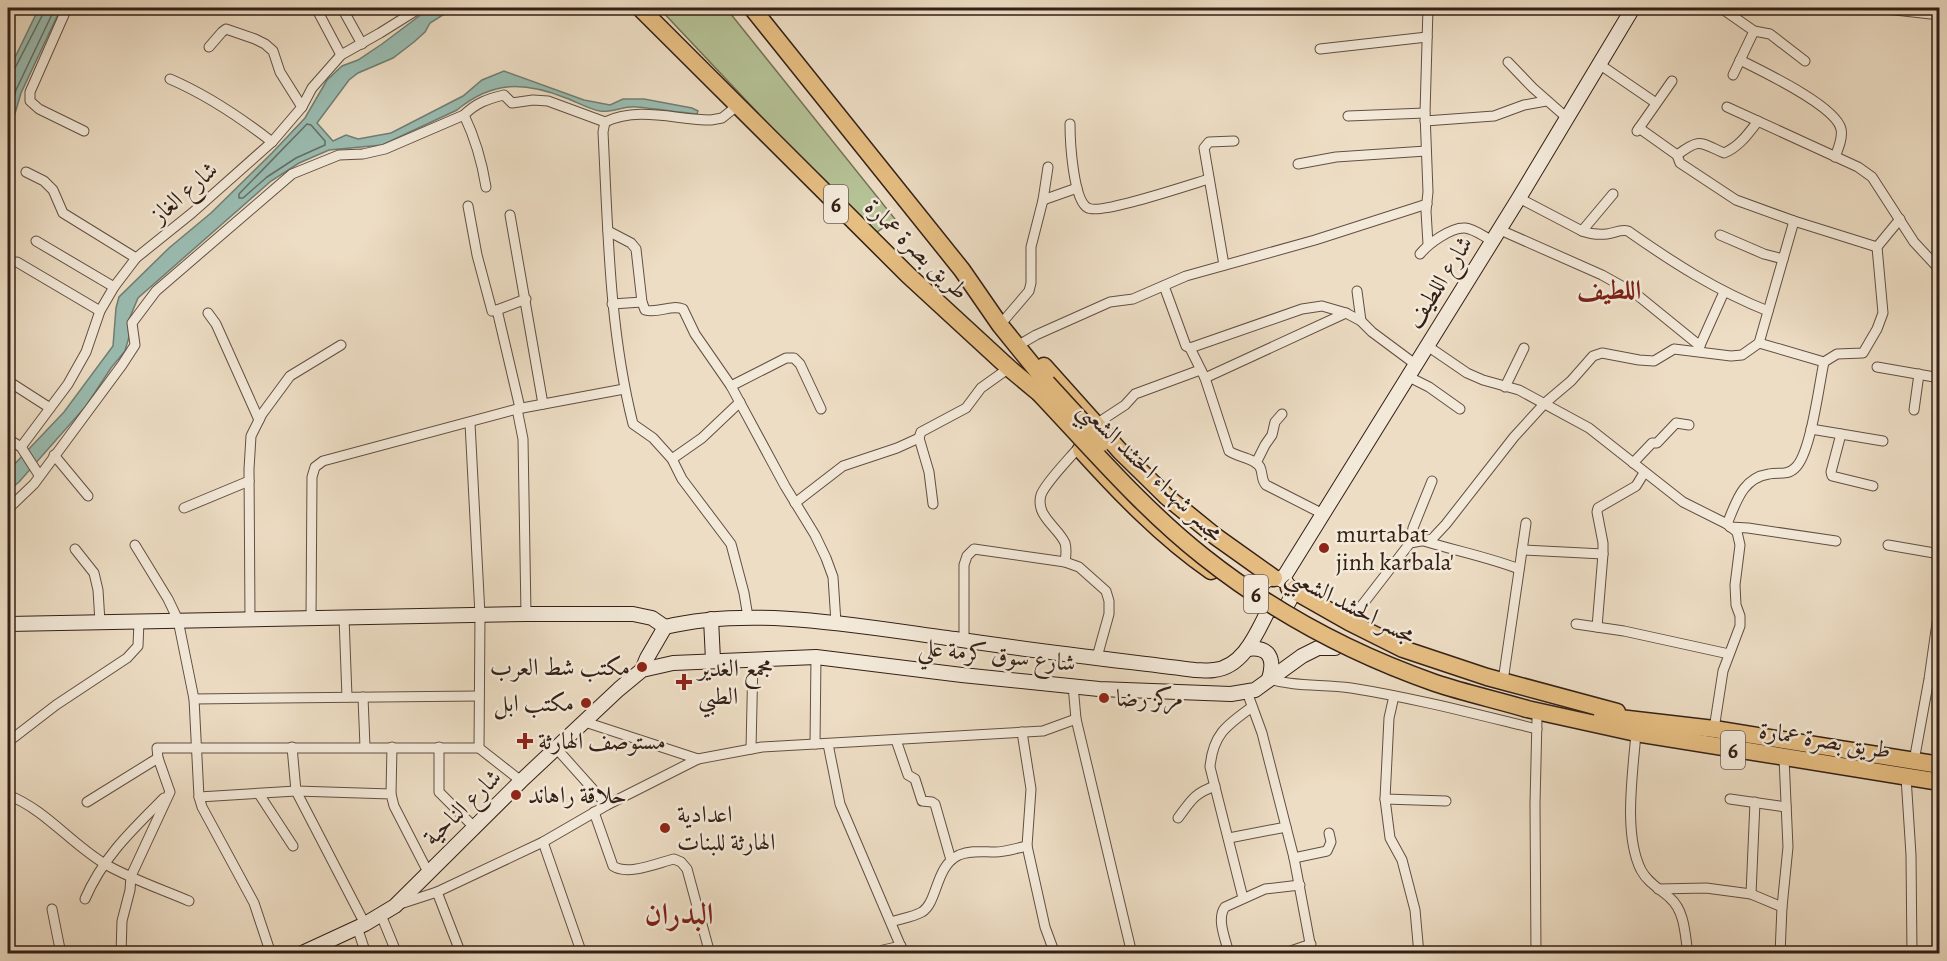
<svg xmlns="http://www.w3.org/2000/svg" width="1947" height="961" font-family="Alegreya,Amiri,serif">
<rect width="100%" height="100%" fill="#edddc4"/>
<filter id="stains"><feTurbulence type="fractalNoise" baseFrequency=".00333" numOctaves="4"/><feColorMatrix values="0 0 0 0 .2 0 0 0 0 .09 0 0 0 0 .02 0 0 0 .5 -.17"/></filter>
<radialGradient id="worn" r=".72"><stop offset=".6" stop-color="#630" stop-opacity="0"/><stop offset="1" stop-color="#630" stop-opacity=".3"/></radialGradient>
<!-- green -->
<polygon fill="#b5c296" stroke="#747156" stroke-width="1.5" points="659,8 726,8 895,219 873,235"/>
<!-- water -->
<g fill="#9abcb1" stroke="#717e73" stroke-width="1.5">
<polygon points="39,8 61,8 21,93 8,137 8,72"/>
<path d="M430,8H454L430,23L425,32L414,42L393,58L358,73L349,80L317,123L333,141L346,135L358,139L391,133L463,96L482,80L504,71L584,100L610,105L623,99H644L692,108L698,111L697,114C677,112 657,109 637,107C625,105 613,113 600,111C589,109 577,102 566,98C525,82 493,80 457,110L382,145L329,150L299,163L271,181L138,298L128,322L129,337L125,351L111,368L86,406L19,482L8,491V471L64,412L113,346L116,308L119,297L169,248L211,213L272,153L305,118L327,80L342,66L358,60L382,44Z"/>
</g>
<g fill="none" stroke-linecap="round" stroke-linejoin="round">
<!-- shore -->
<g stroke="#666e64" stroke-width="1.5">
<polyline points="8,72 12,71 15,68 44,12 44,8"/>
<polyline points="8,118 16,90 55,8"/>
<polygon points="307,124 311,125 325,141 325,145 296,158 267,177 243,198 239,198 239,194"/>
</g>
<!-- street casing -->
<g stroke="#624f42" stroke-width="11">
<g id="street">
<polyline points="67,8 30,92 30,101 39,109 84,131"/>
<polyline points="316,8 341,55"/>
<polyline points="342,8 362,44"/>
<polyline points="1428,8 1425,113 1428,192 1426,211 1428,244"/>
<polyline points="1721,8 1754,31 1770,34 1805,61"/>
<polyline points="1877,8 1940,15"/>
<polyline points="209,47 222,32 226,29 255,39 265,44 273,51 280,72 302,107"/>
<polyline points="1320,49 1427,37"/>
<path d="M1740,60C1762,71 1836,106 1841,129C1843,138 1838,149 1835,157"/>
<polyline points="1508,62 1533,88 1567,118"/>
<polyline points="1599,64 1656,103"/>
<polyline points="1733,75 1754,31"/>
<path d="M170,79C207,95 240,117 272,142"/>
<polyline points="1727,107 1858,167 1872,177 1914,242 1940,270"/>
<path d="M464,115C475,138 482,162 486,187"/>
<polyline points="1348,116 1425,113"/>
<polyline points="1425,121 1494,116 1524,105 1546,101"/>
<path d="M605,122L603,132C608,230 609,329 633,424L653,438L672,459L682,479L731,544L744,593L748,617"/>
<path d="M1070,124C1070,140 1073,201 1088,208C1101,215 1191,184 1209,179"/>
<polyline points="1639,128 1677,155 1680,163 1736,200 1794,221 1877,247"/>
<polyline points="1637,131 1672,81"/>
<path d="M1677,155C1700,138 1699,142 1724,153C1739,147 1748,134 1758,121"/>
<polyline points="1298,164 1336,157 1426,151"/>
<polyline points="26,172 44,181 53,190 63,213 136,258"/>
<path d="M1519,198L1582,231C1590,234 1598,235 1607,234C1615,233 1620,229 1628,231C1672,262 1717,291 1768,311"/>
<polyline points="1043,200 1077,188"/>
<polyline points="468,206 477,255 492,311 497,310 526,299"/>
<polyline points="510,215 543,404"/>
<polyline points="1498,229 1602,275 1636,294 1700,346"/>
<path d="M608,231L631,243L636,249L642,302L645,310C658,314 671,304 683,309L695,334L731,386L785,486L815,535L826,558L833,577L836,623"/>
<polyline points="1582,231 1613,194"/>
<polyline points="1720,235 1764,254 1783,259"/>
<polyline points="36,241 114,287"/>
<path d="M1420,254C1428,244 1451,227 1465,228C1474,229 1483,236 1491,240"/>
<polyline points="17,262 100,311"/>
<polyline points="1224,265 1204,148 1209,142 1234,141"/>
<path d="M1164,286L1186,346L1190,348L1205,378L1229,451C1237,457 1255,458 1260,467C1263,473 1261,480 1266,485L1323,514"/>
<polyline points="1357,291 1361,321"/>
<polyline points="612,304 642,302"/>
<polyline points="497,310 520,408"/>
<polyline points="208,313 216,324 259,420"/>
<polyline points="1000,325 1029,291 1031,283 1031,247 1043,200 1048,167"/>
<polyline points="1759,343 1824,362 1837,354 1863,353 1877,329 1883,313 1877,247 1900,219"/>
<polyline points="1426,345 1467,373 1483,380 1519,390 1589,428 1683,502 1727,524 1737,532 1740,545 1735,585 1736,605 1740,616 1740,626 1723,671 1714,729"/>
<polyline points="1017,346 1036,335 1110,302 1133,299 1186,276 1315,240 1427,204"/>
<polyline points="1190,348 1302,309 1322,306 1346,313 1361,321 1372,332 1415,364"/>
<polyline points="1698,350 1724,292"/>
<polyline points="1877,367 1940,378"/>
<polyline points="1407,376 1429,387 1460,409"/>
<polyline points="1205,378 1346,313"/>
<polyline points="8,381 50,408"/>
<polyline points="731,386 786,358 794,358 800,364 821,409"/>
<polyline points="1505,387 1524,348"/>
<polyline points="517,409 523,439 526,614"/>
<polyline points="1914,410 1919,374"/>
<polyline points="470,423 480,615 479,748 521,781"/>
<polyline points="1096,424 1125,405 1135,394 1200,370"/>
<polyline points="1811,429 1883,441"/>
<polyline points="1841,434 1831,472 1832,476 1873,486"/>
<polyline points="8,439 21,447 39,475"/>
<polyline points="21,447 68,384 86,352 100,311 114,287 136,258 192,213 272,142 302,107 312,88 341,55 380,33 420,8"/>
<polyline points="54,455 88,496"/>
<polyline points="672,459 702,438 740,402"/>
<polyline points="1256,463 1265,445 1272,435 1275,422 1282,414"/>
<polyline points="1633,463 1652,443 1657,443 1676,423 1689,425"/>
<polyline points="795,503 843,466 897,448 919,438"/>
<polyline points="933,504 929,472 919,438 921,432 966,408 981,388 1009,368"/>
<polyline points="184,508 249,481"/>
<path d="M8,509L34,484L122,365L135,345L132,323L156,291L292,174L339,155L363,154L385,149L464,115C476,103 487,99 504,95L512,103L533,100L548,101L605,122C639,106 676,120 711,120L722,118L737,106"/>
<path d="M1727,524C1736,503 1742,478 1769,474C1778,472 1787,476 1795,468C1811,454 1819,384 1824,362"/>
<polyline points="1730,527 1748,528 1836,541"/>
<path d="M1424,541C1456,551 1488,557 1519,569"/>
<polyline points="1410,543 1413,528 1432,481"/>
<polyline points="135,545 168,599 178,620 194,699 199,797 202,807 254,903 271,954"/>
<polyline points="1888,545 1940,554"/>
<polyline points="75,549 94,573 98,590 100,622"/>
<polyline points="1522,550 1603,554"/>
<path d="M1065,562C1066,555 1067,550 1065,543C1058,527 1035,516 1041,495C1045,483 1070,458 1079,447"/>
<polyline points="344,617 347,697"/>
<polyline points="311,618 312,477 315,467 323,461 517,409 624,389"/>
<polyline points="250,619 249,469 251,436 262,414 290,376 341,345"/>
<polyline points="1349,622 1410,543 1432,539 1446,524 1514,437 1545,403 1571,381 1593,356 1602,353 1639,360 1654,361 1674,349 1731,356 1742,355 1759,343 1794,221"/>
<polyline points="1576,624 1624,631 1729,654"/>
<polyline points="1597,627 1603,554 1603,543 1597,512 1598,508 1636,486 1644,473"/>
<polyline points="964,641 964,565 967,556 974,549 1065,562 1079,567 1106,591 1109,601 1109,614 1097,657"/>
<path d="M1269,679C1295,687 1324,684 1351,688C1414,698 1475,714 1537,729"/>
<polyline points="1503,681 1526,523"/>
<polyline points="1073,685 1076,719 1132,954"/>
<polyline points="1247,692 1262,733 1294,858 1312,954"/>
<polyline points="1394,696 1389,718 1385,799 1390,838 1402,860 1415,910 1419,954"/>
<polyline points="363,697 365,747"/>
<polyline points="194,699 479,696"/>
<polyline points="585,722 698,759"/>
<polyline points="1022,732 1031,789 1027,846 1045,927 1055,954"/>
<path d="M1636,733C1633,772 1623,834 1641,870C1648,883 1659,888 1670,898C1685,911 1685,935 1688,954"/>
<polyline points="896,740 908,775 915,779 922,801 932,802 935,804 951,860"/>
<polyline points="8,742 56,705 127,658 138,646 139,621"/>
<polyline points="815,744 816,657"/>
<polyline points="828,744 840,804 904,954"/>
<polyline points="292,747 296,791 365,924"/>
<polyline points="439,747 439,792 474,827"/>
<polyline points="556,748 607,805"/>
<polyline points="751,749 753,659"/>
<polyline points="1914,761 1929,679 1940,602"/>
<polyline points="1906,777 1911,855 1912,954"/>
<polyline points="259,794 293,846"/>
<polyline points="391,794 392,747"/>
<path d="M8,795C46,810 70,843 105,864C131,879 161,889 189,901"/>
<polyline points="199,797 296,791 391,794 394,806 428,872"/>
<polyline points="1385,799 1446,801"/>
<polyline points="1730,799 1786,807"/>
<polyline points="87,802 158,758"/>
<path d="M594,812L613,866C628,876 657,863 674,859L681,862L687,869L710,954"/>
<path d="M1178,818C1191,801 1193,794 1215,786"/>
<polyline points="1229,838 1286,827"/>
<polyline points="543,842 582,954"/>
<polyline points="1294,858 1327,851 1331,842 1329,833"/>
<polyline points="1658,889 1706,888 1751,894 1782,907"/>
<polyline points="437,892 461,954"/>
<polyline points="1751,894 1755,802"/>
<path d="M1243,898L1210,767C1213,734 1227,725 1252,707"/>
<path d="M85,899C103,857 132,830 164,798"/>
<polyline points="400,904 437,892 543,842 607,805 698,759 762,747 1043,731 1076,719"/>
<polyline points="52,909 61,954"/>
<polyline points="381,915 397,954"/>
<path d="M891,922C900,919 913,917 922,912C938,902 935,866 959,855C971,850 983,852 995,852C1006,852 1017,848 1027,846"/>
<polyline points="357,927 366,954"/>
<polyline points="121,954 122,921 130,890 131,876 170,792 158,758 157,748 479,748"/>
<polyline points="878,954 883,950 901,946"/>
<path d="M1229,954C1226,940 1216,919 1225,907L1265,889L1300,885"/>
<polyline points="1282,954 1311,944"/>
<polyline points="1536,954 1535,804 1537,719"/>
<polyline points="1780,954 1782,907 1788,847 1784,758"/>
</g>
</g>
<!-- secondary casing -->
<g stroke="#332017" stroke-width="16">
<g id="secondary">
<circle cx="1275" cy="594" r="16"/>
<polyline points="1282,580 1519,198 1633,8"/>
<polyline points="711,619 713,660"/>
<polyline points="8,624 526,614 633,614 652,618 665,627"/>
<path d="M665,627C754,605 864,627 955,639C1034,651 1115,660 1195,670C1201,670 1208,671 1214,670C1244,667 1257,632 1269,609"/>
<path d="M1247,649C1270,646 1275,659 1269,679"/>
<polyline points="642,670 647,658 665,627"/>
<polyline points="300,954 365,924 395,906 521,781 619,689 642,670 673,663 816,657 962,675 1099,689 1231,694 1255,690 1302,656 1318,648 1335,648"/>
</g>
</g>
<!-- highway casing -->
<g stroke="#332017" stroke-width="19">
<g id="highway">
<polyline points="640,8 908,275 1009,368 1039,393"/>
<polyline points="752,8 962,270 1000,325 1047,383"/>
<polyline points="1044,366 1120,451 1167,497 1215,536 1274,578"/>
<path d="M1081,450C1121,494 1162,537 1211,571"/>
<polyline points="1289,588 1349,622 1403,649 1487,677 1617,712"/>
<polyline points="1527,709 1636,733 1940,782"/>
<polyline points="1602,716 1714,729 1940,765"/>
</g>
</g>
<!-- street -->
<use href="#street" stroke="#f3e9d9" stroke-width="9"/>
<!-- secondary -->
<use href="#secondary" stroke="#f3e9d9" stroke-width="14"/>
<!-- highway -->
<use href="#highway" stroke="#e6be82" stroke-width="16"/>
<!-- highway-bridge casing -->
<g stroke="#332017" stroke-width="19" stroke-linecap="butt">
<g id="highway-bridge">
<polyline points="1047,383 1102,443"/>
<path d="M1039,393C1092,449 1143,509 1204,557C1272,611 1352,654 1435,683C1465,693 1497,700 1527,709"/>
</g>
</g>
<!-- highway-bridge -->
<use href="#highway-bridge" stroke="#e6be82" stroke-width="16"/>
</g>
<!-- markers -->
<g fill="#8f2418" stroke="#f3e9d9" stroke-width="2">
<circle cx="1324" cy="548" r="6"/>
<circle cx="642" cy="667" r="6"/>
<path d="M681 673h6v6h6v6h-6v6h-6v-6h-6v-6h6z"/>
<circle cx="1104" cy="698" r="6"/>
<circle cx="586" cy="703" r="6"/>
<path d="M522 732h6v6h6v6h-6v6h-6v-6h-6v-6h6z"/>
<circle cx="516" cy="795" r="6"/>
<circle cx="665" cy="828" r="6"/>
</g>
<g text-anchor="middle" stroke-width="5" stroke-linejoin="round" paint-order="stroke">
<!-- shield labels -->
<g fill="#f3e9d9" stroke="#6d5c51" stroke-width="1.5">
<rect x="824" y="185" width="24" height="38" rx="4.5"/>
<rect x="1244" y="575" width="24" height="38" rx="4.5"/>
<rect x="1721" y="731" width="24" height="38" rx="4.5"/>
</g>
<g font-size="22" font-weight="bold" fill="#332017">
<text x="836" y="212">6</text>
<text x="1256" y="602">6</text>
<text x="1733" y="758">6</text>
</g>
<!-- street labels -->
<g font-size="24" fill="#332017" stroke="#f3e9d9">
<text transform="translate(184 192) rotate(-41)" y="8">شارع الغاز</text>
<text transform="translate(917 249) rotate(44)" y="8">طريق بصرة عمارة</text>
<text transform="translate(1439 282) rotate(-58)" y="8">شارع اللطيف</text>
<text transform="translate(1151 471) rotate(44)" y="8">مجسر شهداء الحشد الشعبي</text>
<text transform="translate(1351 605) rotate(27)" y="8">مجسر الحشد الشعبي</text>
<text transform="translate(997 655) rotate(6)" y="8">شارع سوق كرمة علي</text>
<text transform="translate(1825 740) rotate(9)" y="8">طريق بصرة عمارة</text>
<text transform="translate(462 807) rotate(-44)" y="8">شارع الناحية</text>
</g>
<!-- poi labels -->
<g font-size="24" fill="#332017" stroke="#f3e9d9" text-anchor="start">
<text x="1336" y="542">murtabat<tspan x="1336" dy="28">jinh karbala'</tspan></text>
<text x="630" y="675" text-anchor="end">مكتب شط العرب</text>
<text x="698" y="676">مجمع الغدير<tspan x="698" dy="28">الطبي</tspan></text>
<text x="1116" y="706">مركز رضا</text>
<text x="574" y="711" text-anchor="end">مكتب ابل</text>
<text x="538" y="749">مستوصف الهارثة</text>
<text x="528" y="803">حلاقة راهاند</text>
<text x="677" y="822">اعدادية<tspan x="677" dy="28">الهارثة للبنات</tspan></text>
</g>
<!-- quarter labels -->
<g font-size="27" font-weight="bold" fill="#7a1f14" stroke="#f3e9d9">
<text x="1609" y="299">اللطيف</text>
</g>
<!-- district labels -->
<g font-size="30" font-weight="bold" fill="#7a1f14" stroke="#f3e9d9">
<text x="679" y="924">البدران</text>
</g>
</g>
<!-- margin -->
<rect width="1947" height="961" fill="none" stroke="#edddc4" stroke-width="30"/>
<rect x="9" y="9" width="1929" height="943" fill="none" stroke="#332017" stroke-width="3"/>
<rect x="15" y="15" width="1917" height="931" fill="none" stroke="#332017" stroke-width="1.5"/>
<rect width="100%" height="100%" filter="url(#stains)"/>
<rect width="100%" height="100%" fill="url(#worn)"/>
</svg>
